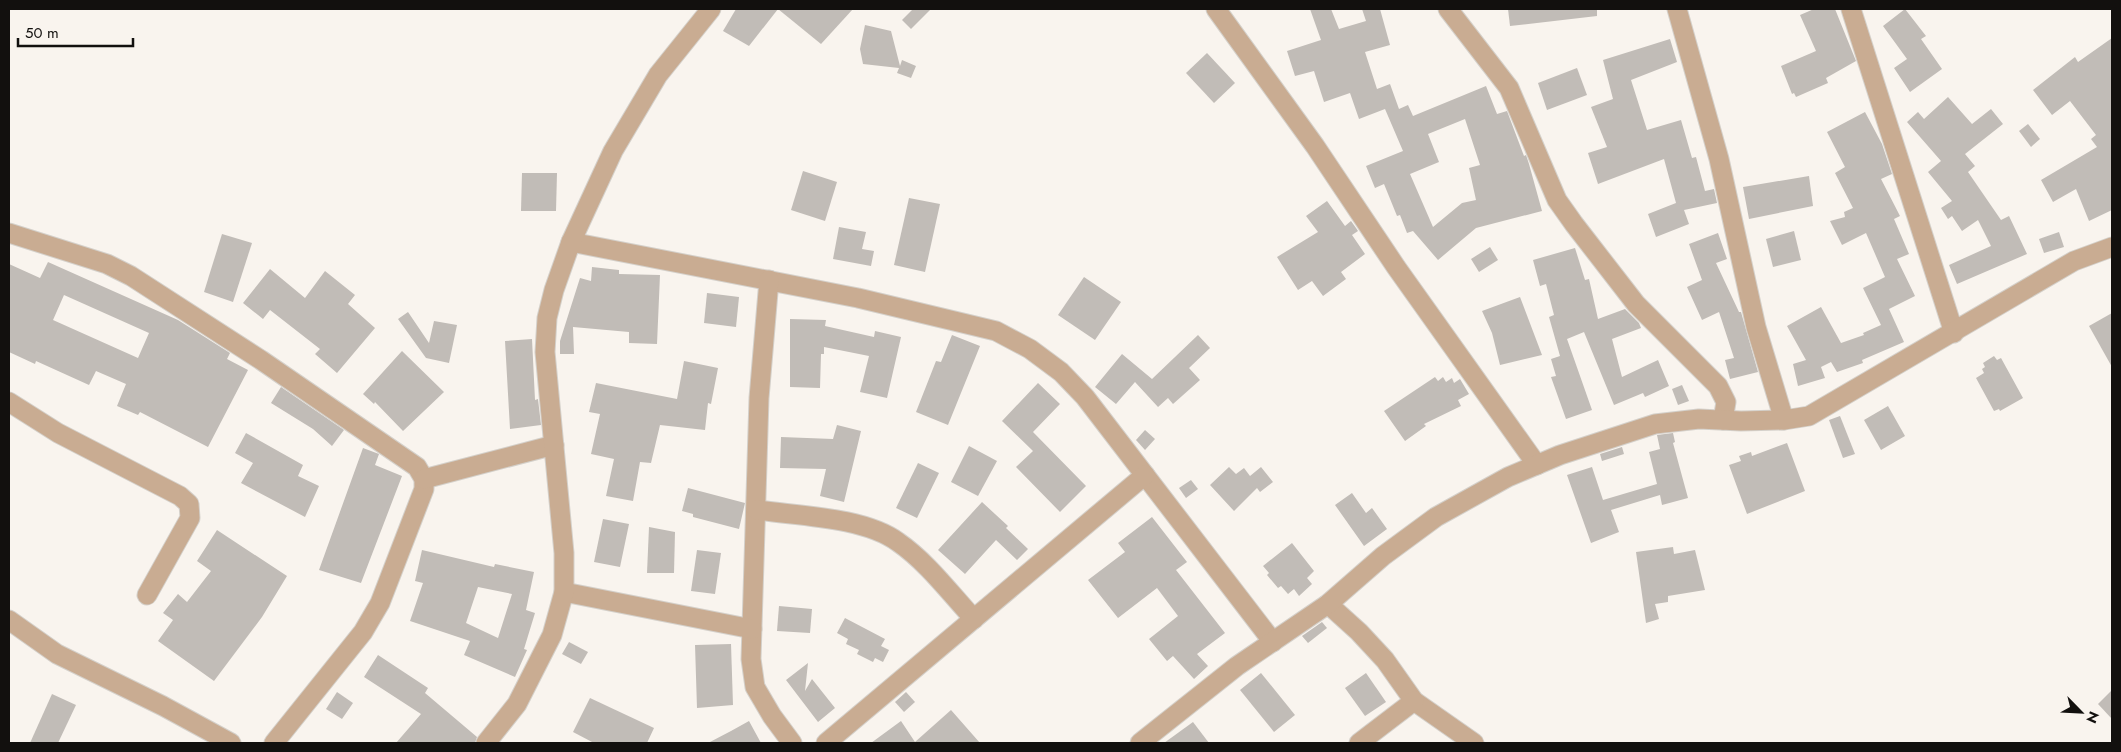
<svg xmlns="http://www.w3.org/2000/svg" width="2121" height="752" font-family="Jost,sans-serif">
<rect width="100%" height="100%" fill="#f9f4ee"/>
<!-- building -->
<g fill="#c1bcb7" fill-rule="evenodd">
<polygon points="736,9 778,9 749,46 723,31"/>
<polygon points="778,9 853,9 821,44"/>
<polygon points="913,9 931,9 911,29 902,20"/>
<path d="M1310,9H1331L1339,29L1366,21L1362,9H1380L1390,45L1365,52L1377,89L1390,84L1399,109L1408,105L1413,116L1486,86L1497,114L1507,111L1524,156L1526,155L1529,164L1542,211L1476,228L1438,260L1413,231L1407,233L1400,215L1397,216L1384,184L1375,188L1366,166L1403,151L1385,109L1359,119L1350,93L1324,102L1314,71L1295,76L1287,51L1321,40ZM1465,119L1480,165L1469,168L1476,200L1462,203L1433,227L1410,174L1439,162L1428,134Z"/>
<polygon points="1508,9 1597,9 1597,16 1510,26"/>
<polygon points="1814,9 1835,9 1856,61 1826,78 1828,83 1796,97 1794,93 1792,94 1781,66 1816,51 1800,15"/>
<polygon points="1905,9 1926,36 1921,39 1942,69 1910,92 1894,68 1907,59 1883,26"/>
<polygon points="865,25 891,31 900,66 902,60 916,66 911,78 897,73 899,68 863,64 860,49"/>
<polygon points="2112,38 2112,210 2089,221 2076,189 2053,202 2041,180 2097,147 2091,139 2096,135 2070,101 2052,115 2033,90 2075,57 2078,62"/>
<polygon points="1670,39 1677,62 1631,80 1647,130 1681,120 1692,158 1696,157 1705,191 1714,189 1717,203 1684,210 1689,224 1656,237 1648,214 1676,203 1664,159 1598,184 1588,153 1607,147 1591,107 1613,99 1603,60"/>
<polygon points="1207,53 1235,83 1214,103 1186,73"/>
<polygon points="1577,68 1587,95 1547,110 1538,83"/>
<polygon points="1948,97 1972,124 1991,109 2003,124 1965,154 1975,166 1968,172 2001,220 2009,216 2027,254 1957,284 1949,265 1991,246 1978,220 1962,231 1952,216 1948,219 1941,208 1952,201 1928,172 1941,161 1907,122 1918,112 1924,119"/>
<polygon points="1865,112 1882,144 1892,174 1881,179 1900,216 1894,219 1909,254 1897,259 1915,296 1889,309 1904,342 1862,360 1863,363 1837,372 1831,362 1821,367 1825,378 1798,386 1793,364 1806,360 1787,326 1821,307 1841,343 1864,335 1863,333 1881,325 1863,288 1885,277 1866,233 1842,245 1830,221 1845,217 1844,212 1853,208 1835,173 1845,167 1827,132"/>
<polygon points="2028,124 2040,139 2031,147 2019,131"/>
<polygon points="803,171 837,182 825,221 791,210"/>
<polygon points="522,173 557,173 556,211 521,211"/>
<polygon points="1809,176 1813,206 1749,219 1743,187"/>
<polygon points="909,198 940,204 925,272 894,265"/>
<polygon points="1327,201 1345,226 1351,221 1356,228 1358,231 1352,235 1365,254 1341,272 1346,279 1323,296 1312,281 1298,290 1277,257 1318,232 1306,216"/>
<polygon points="839,227 866,232 862,249 874,251 871,266 833,259"/>
<polygon points="1794,231 1801,260 1773,267 1766,239"/>
<polygon points="2059,232 2064,247 2044,253 2039,239"/>
<polygon points="1718,233 1727,259 1716,263 1739,312 1741,312 1758,372 1730,379 1725,360 1734,358 1719,312 1702,320 1687,287 1702,280 1689,244"/>
<polygon points="222,234 252,243 233,302 204,292"/>
<polygon points="1490,247 1498,260 1479,272 1471,259"/>
<polygon points="1575,248 1585,280 1589,279 1598,319 1625,309 1639,323 1641,328 1612,339 1622,377 1658,360 1669,386 1645,397 1643,393 1614,405 1584,332 1567,339 1592,410 1566,419 1551,377 1556,376 1551,359 1560,356 1549,317 1554,315 1546,284 1540,286 1533,260"/>
<path d="M48,262L178,320L230,353L227,359L248,370L208,447L140,412L138,415L117,406L126,384L96,371L89,385L36,361L35,364L9,352V264L40,278ZM64,295L149,333L138,358L53,320Z"/>
<polygon points="592,267 619,270 619,274 660,275 657,344 629,343 629,332 573,327 574,354 560,354 560,341 580,278 591,281"/>
<polygon points="270,269 305,298 325,271 355,295 348,304 375,328 337,373 315,354 320,349 270,310 263,319 243,303"/>
<polygon points="1084,277 1121,302 1095,340 1058,315"/>
<polygon points="707,293 739,297 736,327 704,323"/>
<polygon points="1520,297 1542,355 1500,365 1492,333 1482,311"/>
<polygon points="408,312 429,343 434,321 457,325 449,363 426,358 398,319"/>
<polygon points="2112,313 2112,367 2089,326"/>
<polygon points="790,319 826,320 825,326 874,337 875,331 901,337 887,398 860,392 869,356 824,347 824,354 821,354 820,388 790,387"/>
<polygon points="952,335 980,346 948,425 916,412 936,361 941,362"/>
<polygon points="1198,335 1210,348 1189,368 1200,380 1173,404 1168,398 1158,407 1135,382 1116,404 1095,387 1122,354 1152,379"/>
<polygon points="532,339 535,400 538,399 541,425 510,429 505,341"/>
<polygon points="402,351 444,392 403,431 375,402 374,404 363,394"/>
<polygon points="1994,356 1997,360 2001,358 2023,398 2000,411 1999,409 1994,411 1976,378 1984,373 1982,369 1985,367 1983,363"/>
<polygon points="684,361 718,368 711,404 708,403 705,430 660,425 651,463 640,462 633,501 606,496 614,459 591,454 600,414 589,412 596,383 677,399"/>
<polygon points="1435,377 1438,381 1443,377 1446,382 1452,378 1454,383 1460,379 1469,394 1458,400 1461,406 1424,424 1426,426 1405,441 1384,411"/>
<polygon points="1038,383 1060,404 1033,432 1086,486 1060,512 1016,467 1033,451 1002,421"/>
<polygon points="1682,385 1689,401 1678,405 1672,389"/>
<polygon points="281,387 344,430 332,446 313,429 271,403"/>
<polygon points="1888,406 1905,436 1881,450 1864,420"/>
<polygon points="1840,416 1855,454 1843,458 1829,420"/>
<polygon points="837,425 861,431 844,502 820,496 826,469 780,468 781,437 833,439"/>
<polygon points="1145,430 1155,439 1145,450 1136,440"/>
<polygon points="246,433 303,465 298,476 319,486 305,517 241,483 253,463 235,453"/>
<polygon points="1673,433 1675,442 1673,443 1688,498 1662,505 1660,495 1611,510 1619,532 1591,543 1567,475 1592,467 1603,500 1657,484 1649,452 1660,449 1657,435"/>
<polygon points="1787,443 1805,491 1747,514 1729,465 1741,461 1739,456 1751,452 1752,456"/>
<polygon points="969,446 997,461 978,496 951,482"/>
<polygon points="1622,447 1624,454 1602,461 1600,454"/>
<polygon points="363,448 379,454 375,465 402,476 361,583 319,570"/>
<polygon points="918,463 939,473 917,518 896,508"/>
<polygon points="1229,467 1236,474 1244,468 1250,476 1261,467 1273,482 1260,492 1257,488 1234,511 1210,485"/>
<polygon points="1191,480 1198,489 1186,498 1179,488"/>
<polygon points="688,488 745,503 739,529 693,517 693,514 682,511"/>
<polygon points="1352,493 1366,513 1372,508 1387,529 1364,546 1335,505"/>
<polygon points="982,502 1008,526 1006,528 1028,549 1017,560 996,540 965,574 938,550"/>
<polygon points="1152,517 1187,562 1176,570 1225,633 1197,654 1208,666 1194,679 1173,656 1167,661 1149,639 1178,616 1157,588 1118,618 1088,580 1125,552 1118,543"/>
<polygon points="603,519 629,524 620,567 594,562"/>
<polygon points="649,527 675,532 674,573 647,573"/>
<polygon points="217,530 287,576 262,617 214,681 158,641 173,620 163,613 178,594 187,602 211,571 197,561"/>
<polygon points="1292,543 1314,571 1307,578 1312,584 1299,596 1294,589 1288,594 1281,586 1278,588 1267,575 1269,573 1263,566"/>
<polygon points="1673,547 1674,554 1695,550 1705,590 1668,596 1668,602 1655,604 1659,619 1646,623 1636,552"/>
<path d="M422,550L494,567L495,564L534,572L526,610L535,613L524,649L527,650L515,677L464,655L470,641L410,621L423,583L415,581ZM478,587L512,594L498,638L466,623Z"/>
<polygon points="697,550 721,553 715,594 691,591"/>
<polygon points="779,606 812,609 810,633 777,631"/>
<polygon points="845,618 885,639 881,646 889,650 883,662 875,658 873,662 857,654 859,650 846,644 848,639 837,633"/>
<polygon points="1322,622 1327,628 1308,643 1302,636"/>
<polygon points="569,642 588,652 581,664 562,654"/>
<polygon points="731,644 733,705 697,708 695,645"/>
<polygon points="378,655 428,688 425,693 477,737 475,743 396,743 421,714 364,677"/>
<polygon points="808,663 805,691 812,679 835,708 818,722 786,680"/>
<polygon points="1261,673 1295,715 1274,732 1240,690"/>
<polygon points="1366,673 1386,702 1365,716 1345,688"/>
<polygon points="2112,690 2112,719 2098,704"/>
<polygon points="337,692 353,703 342,719 326,709"/>
<polygon points="906,692 915,702 904,712 895,702"/>
<polygon points="52,694 76,705 58,743 30,743"/>
<polygon points="590,698 654,728 647,743 594,743 573,732"/>
<polygon points="951,710 980,743 871,743 901,721 915,742"/>
<polygon points="749,721 761,743 708,743 731,731"/>
<polygon points="1193,722 1209,743 1164,743"/>
</g>
<g fill="none" stroke-linecap="round" stroke-linejoin="round">
<!-- minor casing -->
<g stroke="#d4d0ca" stroke-width="21">
<g id="minor">
<polyline points="1216,9 1315,146 1396,267 1537,465"/>
<polyline points="1448,9 1509,88 1557,200 1574,224 1636,304 1718,386 1726,402 1723,420"/>
<polyline points="1677,9 1719,159 1756,327 1784,420"/>
<polyline points="1851,9 1954,333"/>
<polyline points="9,233 107,264 131,276 261,360 417,467 424,479 424,489 380,603 363,632 274,743"/>
<polyline points="571,242 858,298 996,331 1030,349 1061,372 1085,397 1273,642"/>
<polyline points="769,280 759,398 751,659 755,687 772,716 792,743"/>
<polyline points="9,402 58,433 180,496 189,504 190,518 147,595"/>
<polyline points="424,479 554,445"/>
<path d="M757,510C799,516 864,517 898,542C927,562 950,593 974,619"/>
<polyline points="564,592 752,629"/>
<polyline points="1328,604 1359,632 1385,660 1414,701 1474,743"/>
<polyline points="9,620 57,654 163,706 231,743"/>
<polyline points="486,743 517,704 552,635 564,592 564,553 545,352 547,318 554,290 571,242 613,151 658,75 711,9"/>
<polyline points="826,743 1145,475"/>
<polyline points="1140,743 1237,666 1328,604 1383,556 1436,517 1508,477 1560,455 1655,424 1699,419 1741,421 1784,420 1809,416 2074,261 2112,247"/>
<polyline points="1359,743 1414,701"/>
</g>
</g>
<!-- minor -->
<use href="#minor" stroke="#c9ac92" stroke-width="19"/>
</g>
<!-- border -->
<rect width="2121" height="752" fill="none" stroke="#12100e" stroke-width="20"/>
<!-- north arrow -->
<g transform="translate(2081 712) rotate(114)" stroke="#f9f4ee" stroke-width="4" paint-order="stroke">
<path d="M0-4L9 19L0 12L-9 19Z" fill="#12100e"/>
<text y="-8" font-size="14" font-weight="bold" text-anchor="middle" fill="#12100e">N</text>
</g>
<!-- scale -->
<path d="M18 38v8h115v-8" fill="none" stroke="#12100e" stroke-width="2.5"/>
<text x="25" y="38" font-size="15" fill="#12100e" stroke="#f9f4ee" stroke-width="4" paint-order="stroke">50 m</text>
</svg>
